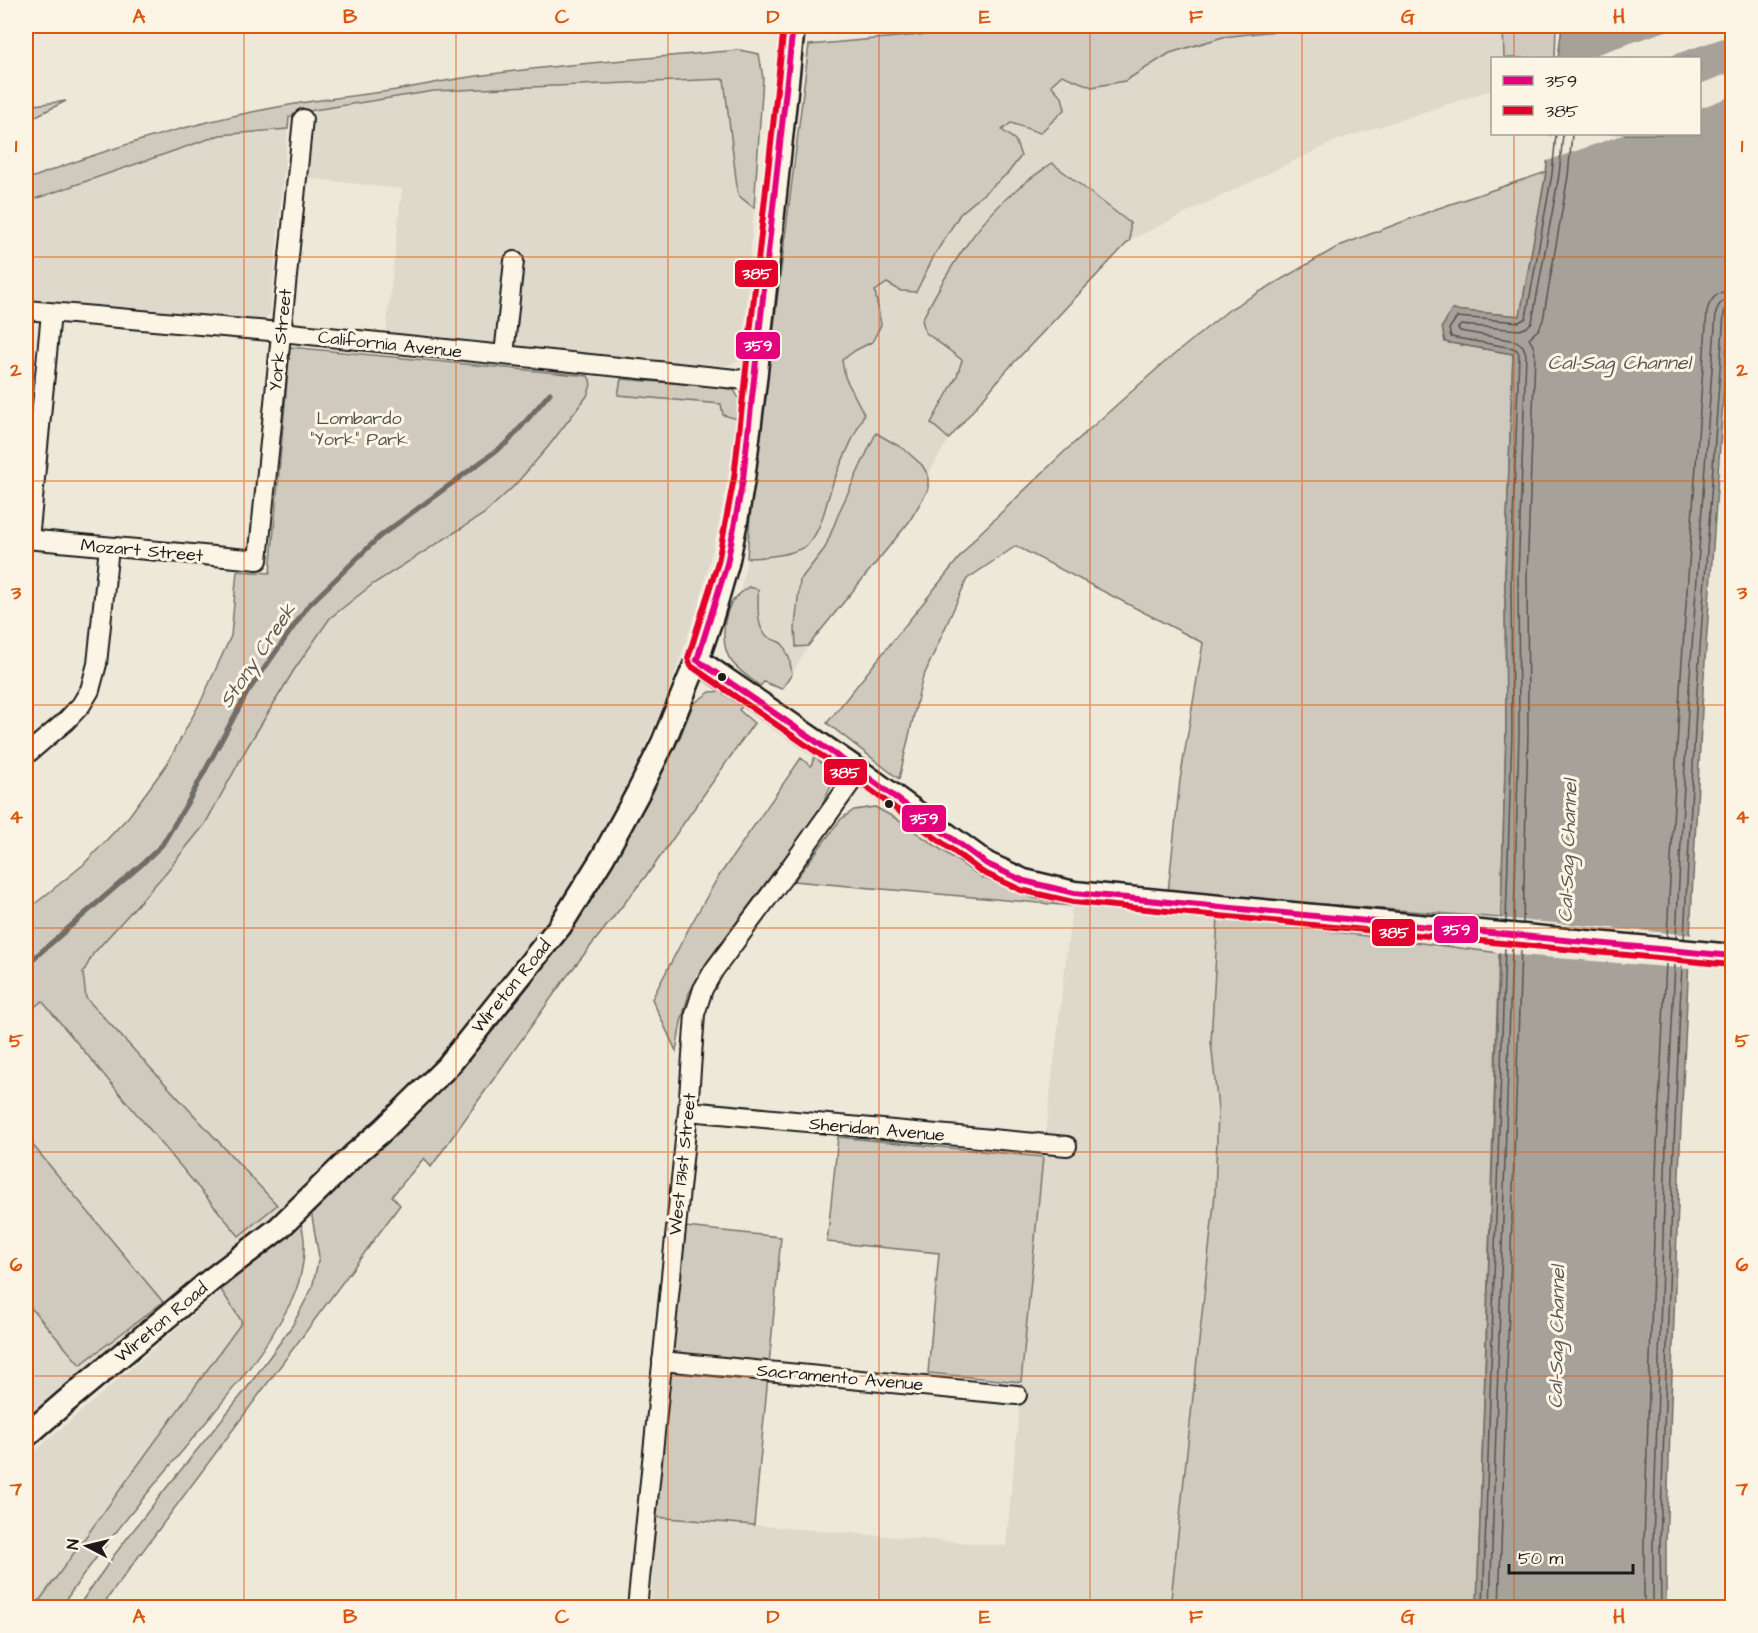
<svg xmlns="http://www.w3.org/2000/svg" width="1758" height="1633" font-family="'Architects Daughter',sans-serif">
<rect width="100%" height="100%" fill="#eee8d9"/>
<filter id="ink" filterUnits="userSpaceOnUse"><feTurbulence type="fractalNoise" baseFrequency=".0167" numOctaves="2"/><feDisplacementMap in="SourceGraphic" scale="12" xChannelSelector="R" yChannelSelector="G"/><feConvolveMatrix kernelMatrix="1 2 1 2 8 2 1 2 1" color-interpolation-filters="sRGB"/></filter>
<g filter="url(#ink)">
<!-- built -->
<g fill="#ded9cb">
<polygon points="1319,26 1503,26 1504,58 1492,58 1492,90 1338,140 1130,240 1130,223 992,215 951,266 922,320 925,332 962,360 957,376 931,423 949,439 928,475 922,465 863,460 825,548 800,580 795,627 797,647 808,646 792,674 786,649 776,639 767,636 761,627 758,614 758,589 748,587 740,593 747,558 769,557 790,552 819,526 834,480 845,377 842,360 856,350 872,342 881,325 875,291 887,283 901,291 916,292 935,254 960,214 1008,173 1002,131 1010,123 1062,97 1051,85 1062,74 1076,80 1125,81 1170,53 1223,37"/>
<polygon points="724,79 738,195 754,208 743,346 739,360 724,367 386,332 402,189 306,178 314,110 434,91"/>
<polygon points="288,129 270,314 264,320 252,321 26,298 26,202 220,135"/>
<polygon points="588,376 621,379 618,395 721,404 723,415 738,419 721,514 700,601 665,702 619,804 566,896 504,985 440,1064 311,1185 26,1426 26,1302 80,1365 163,1302 26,1137 26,1014 42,1001 238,1235 276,1205 86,998 83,973 93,954 163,876 205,824 248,746 294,670 330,618 373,584 484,514 514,486 578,409 587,396 590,387 591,379"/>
<polygon points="1072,906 1218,917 1211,1042 1218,1109 1215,1194 1170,1607 651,1608 655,1517 1006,1546 1043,1157"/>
<polygon points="221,1290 242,1322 34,1607 26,1607 26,1459"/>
</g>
<!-- green -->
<g fill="#cfcabd" stroke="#76736c" stroke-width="1.5">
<path d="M1017,26H1319L1223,37L1170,53L1125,81L1092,87L1062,75L1051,85L1062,97L1065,109L1040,133L1011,123L1002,130L1015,140L1021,156L1008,173L960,214L935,254L916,292L901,291L887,283L875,291L881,325L872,342L856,350L842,360L845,377L864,414C854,437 842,459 833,483C826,502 823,527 809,543C798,555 762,558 747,558L750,517L809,45Z"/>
<polygon points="1503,26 1556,26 1555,58 1504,58"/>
<path d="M739,50L759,54L763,78L754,208L738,195L724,79L434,91L314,110L289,117L288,129L220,135L26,202V180C113,146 208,118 301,103C332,98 364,95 396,90C412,87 428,84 445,81C542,65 641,59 739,50Z"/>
<polygon points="66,101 26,121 26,106"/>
<path d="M1052,163L1130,223V240L1006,371L949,439L931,423L957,376L962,360L925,332L922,320C947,271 976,223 1018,188C1029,179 1041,171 1052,163Z"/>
<polygon points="1546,172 1520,316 1452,310 1445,342 1513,354 1505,577 1506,732 1501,918 1168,892 1180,780 1203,643 1016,546 967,579 922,680 899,779 827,723 975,538 1064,452 1159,367 1230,309 1339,246 1436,209"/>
<path d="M290,347L588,376C593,383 590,389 587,396L548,447L514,486L484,514L373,584L330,618L294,670L248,746L205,824L163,876L93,954L83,973L86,998L277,1205L239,1236L42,1001L26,1014V911L83,865L129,816L167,764L202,699L231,636L237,571L270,573Z"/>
<polygon points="621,379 724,387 735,391 739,400 738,419 723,415 721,404 618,395"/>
<polygon points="876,433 904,449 922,465 928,475 928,490 909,522 808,646 796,647 795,627 800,580 825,548 840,510"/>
<path d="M748,587L758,589C759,602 755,627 767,636C777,644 784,638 787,655L789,657L792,674L782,689L764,682L760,686C751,679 739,671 732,662C720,647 723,619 731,603C735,597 742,592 748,587Z"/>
<polygon points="724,691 745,703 739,710 754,723 653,867 564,980 431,1167 424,1158 392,1196 400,1205 101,1607 77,1608 115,1554 163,1492 244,1392 292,1326 312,1288 319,1257 311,1211 414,1117 477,1050 531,983 597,890 679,740 693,704 710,692"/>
<polygon points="815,756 824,766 832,784 819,811 707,962 689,993 681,1022 676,1051 652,999 689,928 717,879 801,758 811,766"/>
<polygon points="875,807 895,818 981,877 1033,898 1072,906 794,881 841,819 854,810"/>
<polygon points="1218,917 1499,953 1477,1607 1170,1608 1215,1194 1218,1109 1211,1042"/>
<polygon points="26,1137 163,1302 80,1365 26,1302"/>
<polygon points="838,1137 1043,1157 1021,1382 928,1373 939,1253 827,1242"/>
<path d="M300,1221C309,1244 302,1278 292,1300C268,1347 235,1387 202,1427C154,1486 103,1544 61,1607L34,1608L242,1322L221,1290Z"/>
<polygon points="685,1227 781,1237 754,1525 655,1517"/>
</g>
<!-- water -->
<polygon fill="#a7a299" stroke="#6f6c67" stroke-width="1.5" points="1562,26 1732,26 1732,272 1703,690 1692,896 1680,1146 1666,1544 1666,1607 1477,1607 1501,918 1506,732 1505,577 1513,354 1445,342 1442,327 1452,310 1520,316 1546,173 1550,134 1700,134 1700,58 1558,58"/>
<!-- pier -->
<g fill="#eee8d9">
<polygon points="1681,26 1732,26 1732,35 1664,58 1586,58"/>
<polygon points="1732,72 1732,96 1700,108 1700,84"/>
<polygon points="1557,134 1625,134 1544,162 1546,137"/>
<polygon points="1498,918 1693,935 1691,969 1496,953"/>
</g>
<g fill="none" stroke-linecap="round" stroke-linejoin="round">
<!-- shore -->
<g stroke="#54524e" stroke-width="1.5">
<polyline points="1506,922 1512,732 1511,577 1519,354 1517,350 1513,348 1451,337 1449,329 1457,317 1519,322 1526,318 1552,174 1556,134"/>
<polyline points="1514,922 1519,732 1518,577 1526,354 1523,346 1516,341 1460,331 1458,328 1461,325 1520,330 1527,327 1532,322 1559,175 1563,134"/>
<polyline points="1523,923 1528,732 1527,577 1535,355 1534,348 1529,338 1539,329 1543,320 1568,176 1572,134"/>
<path d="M1667,937L1680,689L1707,311C1710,298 1719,291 1732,290"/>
<path d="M1676,938L1689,689L1716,313C1718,304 1723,299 1732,299"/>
<polyline points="1684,939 1697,690 1724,313 1726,308 1732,307"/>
<polyline points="1483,1608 1505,947"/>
<polyline points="1490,1608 1512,948"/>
<polyline points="1499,1608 1521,949"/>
<polyline points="1644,1608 1644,1543 1657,1145 1666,962"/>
<polyline points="1653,1608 1653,1543 1666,1145 1675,963"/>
<polyline points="1661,1608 1660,1544 1674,1145 1682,964"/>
</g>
<!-- stream -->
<polyline stroke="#6f6c67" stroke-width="5" points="26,965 142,864 162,845 189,800 247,693 308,606 379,537 508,442 550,393"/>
<!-- minor casing -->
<g stroke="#1c1c1c" stroke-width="22">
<g id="minor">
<polyline points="26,310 281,332 755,381"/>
<polyline points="504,355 514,261"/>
<polyline points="26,539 258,560 303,119"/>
<polyline points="29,540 51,313"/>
<polyline points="26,755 66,721 81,705 90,690 97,664 109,547"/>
<polyline points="688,1111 1067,1146"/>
<polyline points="662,1361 1017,1395"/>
<polyline points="637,1608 688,1111 695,1014 703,989 714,970 787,872 859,771"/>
</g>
</g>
<!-- tertiary casing -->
<g stroke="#1c1c1c" stroke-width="27">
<g id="tertiary">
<polyline points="697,660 859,771 987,864 1024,881 1074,893 1732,956"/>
<polyline points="26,1436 64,1403 211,1280 279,1228 355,1154 383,1130 448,1066 560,926 603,857 640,789 663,743 697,660 712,616 727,564 736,521 743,479 755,381 793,26"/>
</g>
</g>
<!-- minor -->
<use href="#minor" stroke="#fcf5e5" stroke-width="18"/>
<!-- tertiary -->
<use href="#tertiary" stroke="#fcf5e5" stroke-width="22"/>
<!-- bus-1 casing -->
<g stroke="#fcf5e5" stroke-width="10">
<g id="bus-1">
<polyline points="697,660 859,771 987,864 1024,881 1074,893 1732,956"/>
<polyline points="697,660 727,564 743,479 793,26"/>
</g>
</g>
<!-- bus-2 casing -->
<g stroke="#fcf5e5" stroke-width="10">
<polyline id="bus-2" points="784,26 734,478 718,562 688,658 691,666 854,778 982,872 1021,890 1073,902 1731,965"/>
</g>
<!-- bus-1 -->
<use href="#bus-1" stroke="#e5007d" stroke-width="6"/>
<!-- bus-2 -->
<use href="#bus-2" stroke="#e4002b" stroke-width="6"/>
</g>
</g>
<!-- grid -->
<path fill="none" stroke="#de560d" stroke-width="1.5" stroke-opacity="0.55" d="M244,26V1608M456,26V1608M668,26V1608M879,26V1608M1090,26V1608M1302,26V1608M1514,26V58M1514,134V1608M26,257H1732M26,481H1732M26,705H1732M26,928H1732M26,1152H1732M26,1376H1732"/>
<!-- markers -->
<g fill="#1c1c1c" stroke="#fcf5e5" stroke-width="2">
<circle cx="722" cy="677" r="5"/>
<circle cx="889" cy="804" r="5"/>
</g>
<g text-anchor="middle" stroke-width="6" stroke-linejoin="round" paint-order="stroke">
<!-- street labels -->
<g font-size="18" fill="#1c1c1c" stroke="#fcf5e5">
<text transform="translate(280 340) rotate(-84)" y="6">York Street</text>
<text transform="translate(390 344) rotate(6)" y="6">California Avenue</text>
<text transform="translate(142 550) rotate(5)" y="6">Mozart Street</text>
<text transform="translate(511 986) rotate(-51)" y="6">Wireton Road</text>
<text transform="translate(877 1129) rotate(5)" y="6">Sheridan Avenue</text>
<text transform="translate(682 1164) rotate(-84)" y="6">West 131st Street</text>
<text transform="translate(161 1322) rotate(-40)" y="6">Wireton Road</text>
<text transform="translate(840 1377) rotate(5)" y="6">Sacramento Avenue</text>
</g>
<!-- park labels -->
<g font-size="18" fill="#52504c" stroke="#fcf5e5">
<text x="359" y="424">Lombardo<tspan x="359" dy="21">"York" Park</tspan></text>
</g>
<!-- water labels -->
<g font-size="20" font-style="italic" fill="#5b5854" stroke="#fcf5e5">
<text x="1619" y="369">Cal-Sag Channel</text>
<text transform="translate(257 655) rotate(-56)" y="7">Stony Creek</text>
<text transform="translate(1567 851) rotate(-88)" y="7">Cal-Sag Channel</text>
<text transform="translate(1556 1337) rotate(-89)" y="7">Cal-Sag Channel</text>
</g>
</g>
<g stroke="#fcf5e5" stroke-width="2">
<rect x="734" y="259" width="45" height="29" rx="6" fill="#e4002b"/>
<rect x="735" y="331" width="46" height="29" rx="6" fill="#e5007d"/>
<rect x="823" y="758" width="45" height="28" rx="6" fill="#e4002b"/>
<rect x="901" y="804" width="46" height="29" rx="6" fill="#e5007d"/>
<rect x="1433" y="915" width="46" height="29" rx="6" fill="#e5007d"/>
<rect x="1371" y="918" width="45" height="29" rx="6" fill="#e4002b"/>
</g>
<g font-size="16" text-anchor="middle" font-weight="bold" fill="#fff">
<text x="757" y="279">385</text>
<text x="758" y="351">359</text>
<text x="845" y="778">385</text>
<text x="924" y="824">359</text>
<text x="1456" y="935">359</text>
<text x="1394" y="938">385</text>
</g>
<!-- margin -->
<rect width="1758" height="1633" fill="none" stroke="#fcf5e5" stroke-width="66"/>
<!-- legend -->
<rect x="1491" y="57" width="210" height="78" fill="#fcf5e5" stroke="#a29e95" stroke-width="1.5"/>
<rect x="1503" y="76" width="30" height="9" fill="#e5007d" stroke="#a29e95" stroke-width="1.5"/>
<text x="1545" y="87" font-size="18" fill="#1c1c1c">359</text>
<rect x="1503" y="106" width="30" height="9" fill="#e4002b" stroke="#a29e95" stroke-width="1.5"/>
<text x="1545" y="117" font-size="18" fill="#1c1c1c">385</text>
<!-- north arrow -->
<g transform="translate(87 1546) rotate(277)" stroke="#fcf5e5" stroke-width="4.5" paint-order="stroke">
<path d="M0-4.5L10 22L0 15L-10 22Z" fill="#1c1c1c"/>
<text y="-9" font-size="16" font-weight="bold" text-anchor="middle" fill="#1c1c1c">N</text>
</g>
<!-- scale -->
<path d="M1509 1564v9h124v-9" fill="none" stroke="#1c1c1c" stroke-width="3"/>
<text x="1518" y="1564" font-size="18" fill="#1c1c1c" stroke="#fcf5e5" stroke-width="4.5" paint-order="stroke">50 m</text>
<rect x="33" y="33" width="1692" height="1567" fill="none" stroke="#de560d" stroke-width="2"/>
<g font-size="20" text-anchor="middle" font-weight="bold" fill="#de560d">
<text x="139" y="23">A</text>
<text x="350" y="23">B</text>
<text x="562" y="23">C</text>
<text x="773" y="23">D</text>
<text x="985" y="23">E</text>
<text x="1196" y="23">F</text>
<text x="1408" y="23">G</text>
<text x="1619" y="23">H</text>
<text x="16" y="152">1</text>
<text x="1742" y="152">1</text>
<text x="16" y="376">2</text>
<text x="1742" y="376">2</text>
<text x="16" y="599">3</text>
<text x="1742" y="599">3</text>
<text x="16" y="823">4</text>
<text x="1742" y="823">4</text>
<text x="16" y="1047">5</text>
<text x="1742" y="1047">5</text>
<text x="16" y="1271">6</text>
<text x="1742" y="1271">6</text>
<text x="16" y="1495">7</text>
<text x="1742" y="1495">7</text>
<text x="139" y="1623">A</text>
<text x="350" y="1623">B</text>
<text x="562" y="1623">C</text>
<text x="773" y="1623">D</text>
<text x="985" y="1623">E</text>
<text x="1196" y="1623">F</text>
<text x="1408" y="1623">G</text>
<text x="1619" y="1623">H</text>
</g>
</svg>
